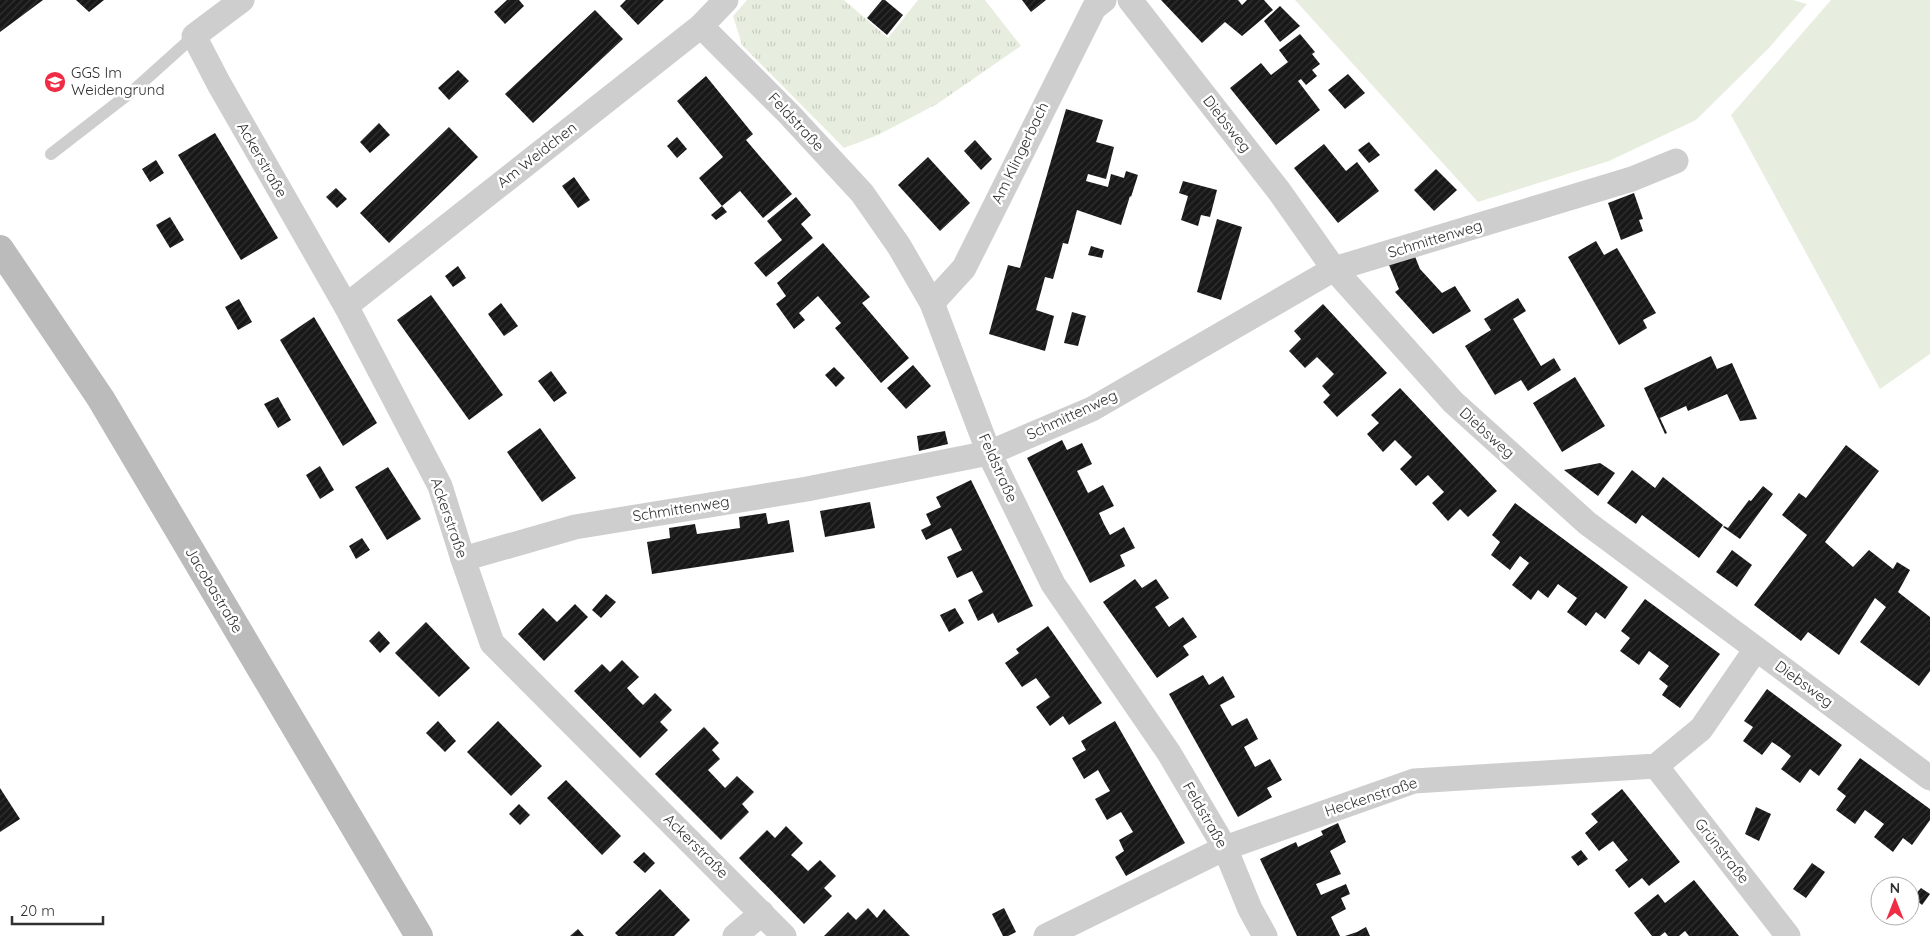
<svg xmlns="http://www.w3.org/2000/svg" width="1930" height="936" font-family="Quicksand,sans-serif">
<defs>
<pattern id="park-tufts" width="24" height="20" patternUnits="userSpaceOnUse" patternTransform="scale(1.25)"><rect width="24" height="20" fill="#e8eedf"/><path d="M3 7l-1-3M5 7V3M7 7l1-3M15 17l-1-3M17 17v-4M19 17l1-3" fill="none" stroke="#c7cdc0"/></pattern>
<pattern id="building-hatch" width="6" height="6" patternUnits="userSpaceOnUse" patternTransform="scale(1.25)"><rect width="6" height="6" fill="#181818"/><path d="M-1 1l2-2M0 6l6-6M5 7l2-2" fill="none" stroke="#313131"/></pattern>
</defs>
<rect width="100%" height="100%" fill="#fff"/>
<!-- green -->
<g fill="#e8eedf">
<polygon points="1295,0 1793,0 1807,4 1769,48 1696,120 1609,161 1478,202"/>
<polygon points="1831,0 1930,0 1930,354 1880,389 1731,115"/>
</g>
<!-- park -->
<polygon fill="url(#park-tufts)" points="747,0 844,0 888,38 918,0 985,0 1021,46 937,104 878,135 844,148 742,45 733,16"/>
<!-- building -->
<g fill="url(#building-hatch)">
<polygon points="0,0 43,0 0,32"/>
<polygon points="76,0 104,0 89,12"/>
<polygon points="507,0 519,0 524,6 505,24 494,12"/>
<polygon points="626,0 664,0 638,25 620,6"/>
<polygon points="882,0 885,0 903,15 887,35 867,18"/>
<polygon points="1022,0 1046,0 1031,12"/>
<polygon points="1161,0 1238,0 1242,5 1247,0 1264,0 1273,10 1242,36 1225,22 1202,43"/>
<polygon points="1280,6 1300,26 1280,42 1264,21"/>
<polygon points="595,10 623,39 533,123 505,94"/>
<polygon points="1300,34 1315,52 1312,54 1320,64 1312,70 1317,76 1306,85 1301,79 1298,81 1320,110 1276,145 1230,88 1261,63 1271,75 1288,62 1279,50"/>
<polygon points="458,70 469,81 449,100 438,88"/>
<polygon points="1348,74 1365,93 1345,109 1328,90"/>
<polygon points="706,76 753,134 746,140 792,194 763,218 740,191 722,206 699,178 723,157 677,101"/>
<polygon points="1066,109 1103,120 1096,142 1114,147 1106,179 1088,174 1086,181 1108,187 1111,174 1124,178 1126,171 1138,175 1131,197 1130,196 1121,225 1077,210 1068,244 1063,243 1053,279 1045,277 1036,310 1054,316 1045,351 989,334 1008,265 1020,268"/>
<polygon points="379,123 390,135 370,153 360,142"/>
<polygon points="449,127 478,157 389,243 360,213"/>
<polygon points="215,133 278,238 241,260 178,155"/>
<polygon points="677,137 687,149 677,158 667,146"/>
<polygon points="975,140 992,159 981,170 964,151"/>
<polygon points="1369,142 1380,155 1369,163 1358,150"/>
<polygon points="1324,144 1346,171 1357,162 1379,191 1338,223 1294,168"/>
<polygon points="928,157 970,203 940,231 898,185"/>
<polygon points="156,160 164,173 150,182 142,169"/>
<polygon points="1436,169 1457,190 1434,211 1414,190"/>
<polygon points="574,177 590,200 578,208 562,186"/>
<polygon points="1183,181 1217,190 1210,217 1201,215 1198,226 1181,220 1188,196 1179,193"/>
<polygon points="336,188 347,199 337,208 326,197"/>
<polygon points="1634,193 1643,219 1639,220 1643,231 1621,240 1608,203"/>
<polygon points="796,197 811,215 801,224 813,238 766,277 754,263 782,240 767,221"/>
<polygon points="722,206 727,212 716,220 711,215"/>
<polygon points="170,217 184,240 170,248 156,225"/>
<polygon points="1217,219 1242,227 1221,300 1197,292"/>
<polygon points="1596,241 1604,255 1617,248 1656,313 1643,320 1647,328 1619,345 1568,257"/>
<polygon points="823,243 870,297 862,303 909,358 881,383 835,328 841,323 818,296 799,313 805,320 794,329 776,304 786,296 777,283"/>
<polygon points="1091,246 1104,250 1102,258 1088,255"/>
<polygon points="1414,254 1420,269 1442,293 1455,286 1471,311 1433,334 1395,292 1399,289 1389,265"/>
<polygon points="458,266 466,278 453,287 445,276"/>
<polygon points="431,295 503,395 469,420 397,320"/>
<polygon points="1518,298 1526,311 1513,319 1541,366 1554,358 1561,370 1528,391 1521,380 1495,395 1465,346 1491,330 1484,319"/>
<polygon points="239,299 252,322 238,330 225,307"/>
<polygon points="501,303 518,326 504,336 488,314"/>
<polygon points="1323,304 1387,373 1337,417 1323,402 1330,395 1322,386 1334,374 1317,357 1305,368 1289,351 1301,339 1294,331"/>
<polygon points="1072,312 1086,316 1078,346 1064,343"/>
<polygon points="314,317 377,423 343,446 280,340"/>
<polygon points="1711,356 1717,369 1732,363 1757,419 1740,421 1727,394 1688,411 1686,406 1660,418 1667,433 1665,434 1644,388"/>
<polygon points="913,365 931,386 906,409 887,388"/>
<polygon points="834,367 845,378 836,387 825,375"/>
<polygon points="551,371 567,393 554,402 538,381"/>
<polygon points="1575,377 1605,426 1562,452 1533,403"/>
<polygon points="1400,388 1497,491 1468,517 1460,509 1448,521 1432,503 1444,492 1428,475 1416,486 1400,469 1412,457 1395,440 1383,452 1367,434 1379,423 1371,415"/>
<polygon points="278,397 291,420 278,428 264,404"/>
<polygon points="540,428 576,478 542,502 507,452"/>
<polygon points="945,431 948,444 919,451 917,436"/>
<polygon points="1062,440 1067,450 1082,443 1092,464 1077,471 1088,493 1103,485 1114,506 1099,513 1104,524 1110,535 1124,527 1135,548 1120,555 1125,566 1090,583 1027,458"/>
<polygon points="1846,445 1879,471 1825,542 1853,567 1869,550 1893,569 1897,562 1910,570 1898,592 1930,617 1930,671 1919,686 1860,642 1886,607 1875,598 1839,655 1808,632 1801,641 1754,605 1807,535 1782,515 1799,493 1806,498"/>
<polygon points="1600,463 1615,473 1598,496 1564,470"/>
<polygon points="320,466 334,490 320,499 306,475"/>
<polygon points="388,467 421,519 387,540 355,487"/>
<polygon points="1632,470 1655,488 1663,477 1723,525 1699,558 1642,515 1636,524 1607,503"/>
<polygon points="971,480 1033,606 998,623 993,613 978,621 968,600 983,592 972,571 957,578 947,557 962,550 951,528 926,540 921,530 931,525 926,514 941,507 936,497"/>
<polygon points="1763,486 1773,494 1740,539 1723,527 1724,526 1728,528 1749,500 1751,501"/>
<polygon points="870,502 875,528 825,537 820,511"/>
<polygon points="1515,503 1628,587 1605,619 1596,612 1586,626 1567,612 1577,598 1558,584 1548,598 1538,590 1531,600 1512,585 1529,563 1520,556 1510,570 1491,555 1500,542 1492,535"/>
<polygon points="766,513 768,524 789,520 794,552 652,574 647,542 670,538 669,528 695,524 697,534 740,528 739,517"/>
<polygon points="362,538 370,550 356,559 349,546"/>
<polygon points="1732,550 1752,565 1737,587 1716,572"/>
<polygon points="1135,579 1142,588 1156,579 1169,598 1155,607 1169,627 1183,617 1197,637 1183,646 1189,655 1157,678 1103,602"/>
<polygon points="606,594 616,602 601,618 592,610"/>
<polygon points="1645,599 1720,654 1680,708 1662,695 1668,686 1659,679 1669,666 1649,651 1639,665 1620,651 1630,638 1621,631"/>
<polygon points="575,604 588,617 544,661 518,634 543,608 557,622"/>
<polygon points="955,608 964,623 949,632 940,615"/>
<polygon points="426,622 470,668 439,697 395,653"/>
<polygon points="1048,626 1102,703 1069,725 1063,716 1050,726 1036,707 1050,697 1036,678 1022,687 1005,663 1019,653 1016,649"/>
<polygon points="379,631 390,643 380,653 369,641"/>
<polygon points="622,660 639,677 627,688 635,697 643,705 655,693 672,710 660,722 668,730 640,758 574,691 602,664 610,672"/>
<polygon points="1203,675 1209,685 1223,676 1235,697 1220,705 1226,716 1232,726 1247,718 1258,739 1244,747 1255,767 1270,759 1282,780 1267,788 1272,797 1238,817 1169,694"/>
<polygon points="1767,689 1842,745 1819,776 1810,769 1800,783 1781,769 1791,756 1781,748 1772,742 1762,755 1743,741 1753,727 1744,721"/>
<polygon points="438,721 456,741 445,752 426,733"/>
<polygon points="498,721 542,766 511,796 467,752"/>
<polygon points="1115,721 1185,843 1126,876 1115,857 1124,851 1119,840 1133,832 1121,812 1107,820 1095,799 1110,791 1104,781 1098,770 1084,779 1072,758 1086,750 1081,741"/>
<polygon points="704,727 719,743 712,750 720,759 708,770 725,788 737,776 754,792 742,804 749,812 721,840 655,774"/>
<polygon points="1860,758 1930,809 1930,820 1912,845 1903,838 1893,852 1874,837 1884,824 1865,810 1855,824 1836,810 1846,796 1837,789"/>
<polygon points="566,780 621,836 602,855 547,798"/>
<polygon points="0,788 20,819 0,832"/>
<polygon points="1622,789 1680,862 1649,886 1642,878 1629,888 1615,870 1628,860 1620,850 1613,841 1599,851 1585,833 1598,822 1591,814"/>
<polygon points="519,804 530,815 520,825 509,814"/>
<polygon points="1756,807 1771,814 1759,841 1745,834"/>
<polygon points="1338,823 1346,842 1330,851 1341,874 1316,884 1321,895 1346,884 1350,894 1341,898 1346,909 1331,917 1340,936 1297,936 1260,859 1296,842 1298,847 1323,835 1321,831"/>
<polygon points="786,826 803,843 791,855 800,863 808,871 820,860 836,876 824,888 832,896 804,924 739,858 767,830 775,838"/>
<polygon points="1581,850 1588,859 1578,866 1571,857"/>
<polygon points="644,852 655,863 645,873 633,862"/>
<polygon points="1812,863 1825,872 1806,898 1793,889"/>
<polygon points="1694,880 1723,916 1739,936 1689,936 1685,931 1679,936 1668,936 1665,932 1660,936 1652,936 1634,913 1658,894 1665,903"/>
<polygon points="1921,888 1930,894 1922,905 1913,897"/>
<polygon points="660,889 690,920 674,936 618,936 615,933"/>
<polygon points="868,908 877,918 884,909 910,936 824,936 848,912 856,920"/>
<polygon points="1004,908 1016,932 1008,936 1003,936 992,914"/>
<polygon points="1366,927 1370,936 1345,936 1357,932"/>
<polygon points="578,929 584,936 570,936"/>
</g>
<g fill="none" stroke-linecap="round" stroke-linejoin="round">
<!-- lane -->
<polyline stroke="#cecece" stroke-width="12" points="51,154 135,89 194,36"/>
<!-- street -->
<g stroke="#cecece" stroke-width="25">
<polyline points="242,0 194,36 219,84 346,306 440,486 463,559 492,643 784,936"/>
<polyline points="1130,0 1279,191 1334,269 1453,402 1587,523 1930,778"/>
<polyline points="701,26 788,113 862,193 899,246 932,303 989,453 1053,584 1169,753 1225,848 1250,909 1265,936"/>
<polyline points="932,303 964,268 1094,8 1104,0"/>
<polyline points="346,306 701,26 726,0"/>
<polyline points="463,559 575,527 807,489 989,453 1092,409 1334,269 1632,179 1676,161"/>
<polyline points="1656,766 1788,936"/>
<polyline points="735,936 762,913"/>
<polyline points="1046,936 1225,848 1414,781 1656,766 1701,729 1756,649"/>
</g>
<!-- secondary -->
<polyline stroke="#bbb" stroke-width="28" points="0,249 101,399 419,936"/>
</g>
<!-- icons -->
<defs>
<g id="school-disc" transform="scale(1.125)"><circle r="9.5" fill="#ef2c44" stroke="#fff"/><path d="M0-5L7-2L0 1L-7-2ZM-4 1L0 2.5L4 1V4Q0 6-4 4Z" fill="#fff"/></g>
</defs>
<g fill-rule="evenodd">
<use href="#school-disc" x="55" y="82"/>
</g>
<g text-anchor="middle" stroke-width="5" stroke-linejoin="round" paint-order="stroke">
<!-- poi labels -->
<g font-size="15" fill="#313131" stroke="#fff" text-anchor="start">
<text x="71" y="78">GGS Im<tspan x="71" dy="17">Weidengrund</tspan></text>
</g>
<!-- street labels -->
<g font-size="15" fill="#313131" stroke="#fff">
<text transform="translate(796 122) rotate(47)" y="5">Feldstraße</text>
<text transform="translate(1227 124) rotate(52)" y="5">Diebsweg</text>
<text transform="translate(1020 153) rotate(-64)" y="5">Am Klingerbach</text>
<text transform="translate(537 155) rotate(-38)" y="5">Am Weidchen</text>
<text transform="translate(262 160) rotate(60)" y="5">Ackerstraße</text>
<text transform="translate(1435 239) rotate(-17)" y="5">Schmittenweg</text>
<text transform="translate(1072 415) rotate(-25)" y="5">Schmittenweg</text>
<text transform="translate(1487 433) rotate(42)" y="5">Diebsweg</text>
<text transform="translate(998 468) rotate(66)" y="5">Feldstraße</text>
<text transform="translate(681 509) rotate(-9)" y="5">Schmittenweg</text>
<text transform="translate(449 518) rotate(71)" y="5">Ackerstraße</text>
<text transform="translate(214 590) rotate(59)" y="5">Jacobastraße</text>
<text transform="translate(1804 684) rotate(36)" y="5">Diebsweg</text>
<text transform="translate(1371 797) rotate(-18)" y="5">Heckenstraße</text>
<text transform="translate(1205 815) rotate(60)" y="5">Feldstraße</text>
<text transform="translate(696 846) rotate(45)" y="5">Ackerstraße</text>
<text transform="translate(1722 851) rotate(52)" y="5">Grünstraße</text>
</g>
</g>
<!-- north arrow -->
<g transform="translate(1895 901)"><circle r="24" fill="#ffffff" stroke="#adadad"/>
<path d="M0-4L9 19L0 12L-9 19Z" fill="#ef2c44"/>
<text y="-8" font-size="14" font-weight="bold" text-anchor="middle" fill="#313131">N</text>
</g>
<!-- scale -->
<path d="M12 916v8h91v-8" fill="none" stroke="#313131" stroke-width="2.5"/>
<text x="20" y="916" font-size="15" fill="#313131" stroke="#ffffff" stroke-width="4" paint-order="stroke">20 m</text>
</svg>
